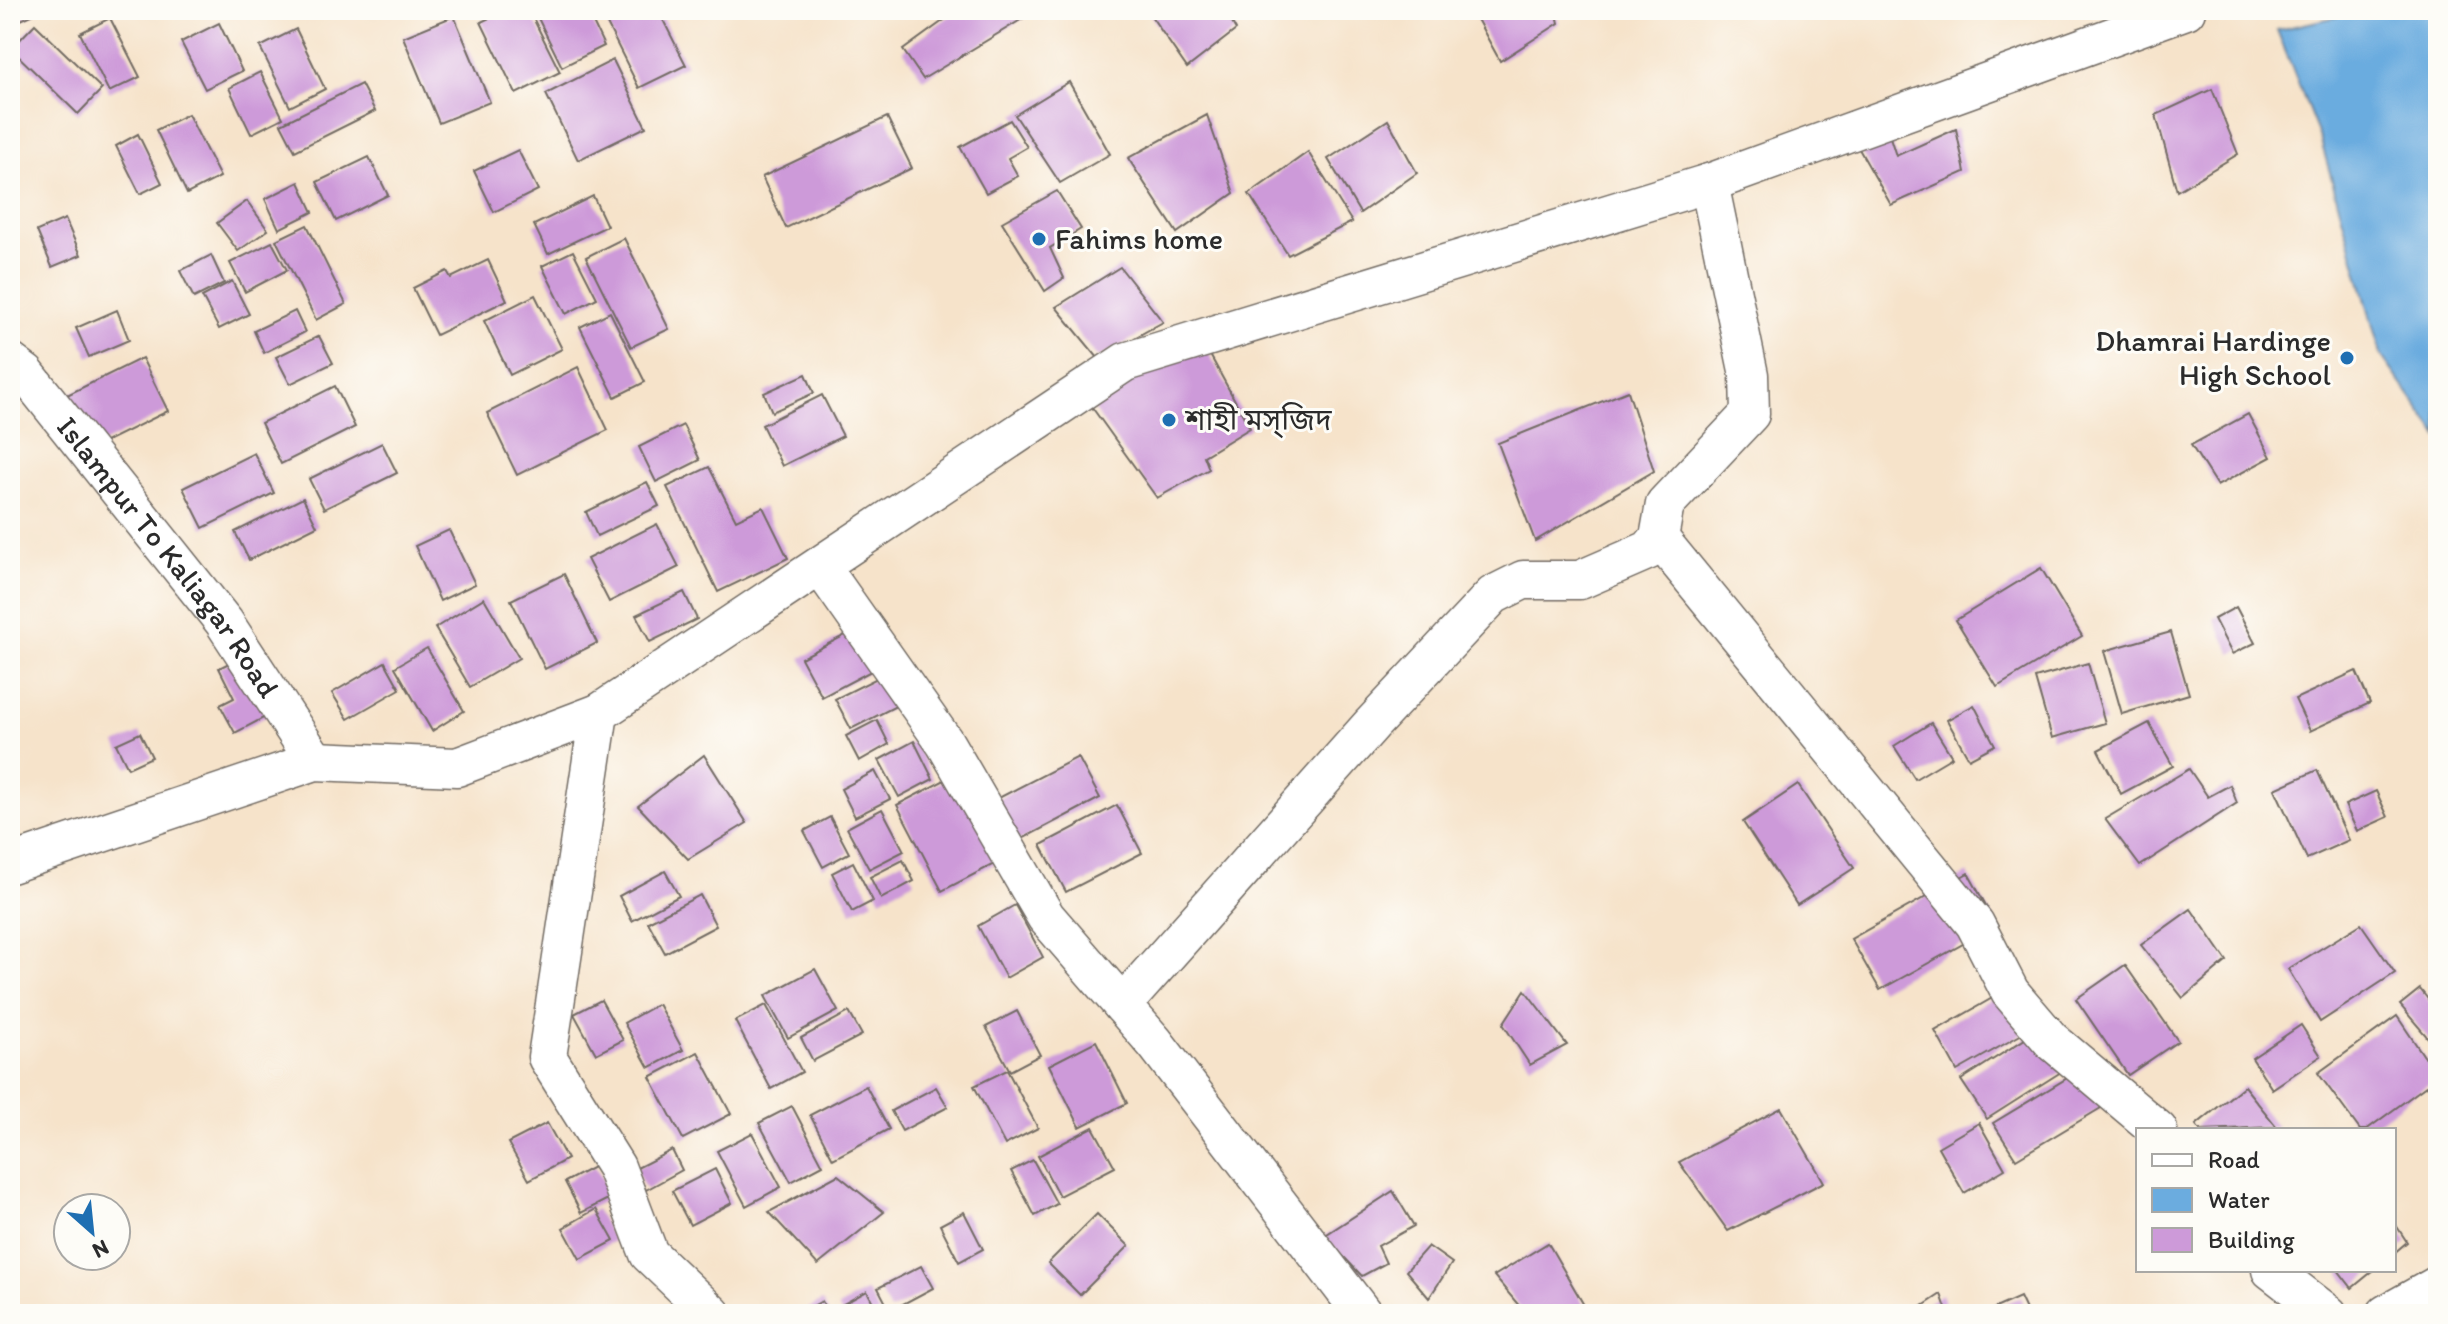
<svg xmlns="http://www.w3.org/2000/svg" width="2448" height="1324" font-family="Itim,'Noto Sans Bengali',sans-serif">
<rect width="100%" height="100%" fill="#fdfcf7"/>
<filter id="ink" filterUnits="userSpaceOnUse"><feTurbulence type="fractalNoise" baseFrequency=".0125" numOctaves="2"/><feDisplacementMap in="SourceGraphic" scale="16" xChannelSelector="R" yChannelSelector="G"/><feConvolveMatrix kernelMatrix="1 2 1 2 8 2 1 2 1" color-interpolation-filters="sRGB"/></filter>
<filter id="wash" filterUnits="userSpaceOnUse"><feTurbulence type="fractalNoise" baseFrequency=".006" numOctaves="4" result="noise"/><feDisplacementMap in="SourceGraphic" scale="32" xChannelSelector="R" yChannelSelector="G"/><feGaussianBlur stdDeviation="1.8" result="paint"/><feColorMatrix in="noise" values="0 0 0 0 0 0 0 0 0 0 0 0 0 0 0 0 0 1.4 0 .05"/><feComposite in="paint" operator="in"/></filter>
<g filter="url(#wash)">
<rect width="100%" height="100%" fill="#f6e3ca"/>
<!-- water -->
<polygon fill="#6bacdf" stroke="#4b6c85" stroke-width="2" points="2345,10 2438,10 2438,435 2381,355 2321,141 2277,30 2336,17"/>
<g id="blocks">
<!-- building -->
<g fill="#cd9ad9">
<polygon points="10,10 32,10 34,14 10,25"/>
<polygon points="506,10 529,10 560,72 516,94 481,22"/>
<polygon points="534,10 587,10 604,46 562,67"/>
<polygon points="634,10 658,10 686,65 639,88 607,24"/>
<polygon points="958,10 1037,10 923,79 903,50"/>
<polygon points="1147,10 1225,10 1236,30 1187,68"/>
<polygon points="1472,10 1556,10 1559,23 1500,61"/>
<polygon points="454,16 490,102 439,123 403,37"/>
<polygon points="110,18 140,77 109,92 80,33"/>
<polygon points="219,23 242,71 205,89 181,42"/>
<polygon points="35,24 102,89 78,114 11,49"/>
<polygon points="296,29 325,89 290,107 260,47"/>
<polygon points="613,60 646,127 578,160 546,94"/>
<polygon points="260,72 283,118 251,134 229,88"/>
<polygon points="1069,82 1110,154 1060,183 1015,115"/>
<polygon points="361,84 375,111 295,151 281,124"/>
<polygon points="2212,89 2238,154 2177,191 2156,115"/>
<polygon points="188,114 220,177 187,194 156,130"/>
<polygon points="1207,115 1234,193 1177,233 1128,158"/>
<polygon points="887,117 912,168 786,228 762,177"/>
<polygon points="1010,120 1027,147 1008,158 1018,176 986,193 960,147"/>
<polygon points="1388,120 1417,173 1360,213 1328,159"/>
<polygon points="1956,129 1965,172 1891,205 1855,142 1889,134 1896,156"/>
<polygon points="138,134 162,183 140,194 116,146"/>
<polygon points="518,150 538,190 494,212 474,171"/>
<polygon points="1308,152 1352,222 1288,255 1249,194"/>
<polygon points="369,157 388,195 336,221 317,182"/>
<polygon points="299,182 313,212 279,229 265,199"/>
<polygon points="1057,191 1081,229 1050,248 1064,278 1045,291 1002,222"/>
<polygon points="593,196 607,226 548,254 534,225"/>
<polygon points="247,201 268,230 238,251 217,223"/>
<polygon points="65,219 81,255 52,267 37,231"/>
<polygon points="307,225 346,304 316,320 276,240"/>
<polygon points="624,238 669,329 631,347 586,257"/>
<polygon points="272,242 287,270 245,292 230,263"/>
<polygon points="573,251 597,298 566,314 542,266"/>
<polygon points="211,255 224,283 194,298 180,271"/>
<polygon points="488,260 507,300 436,335 413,288 447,271 451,278"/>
<polygon points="1120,267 1163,322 1098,358 1056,307"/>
<polygon points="232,281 249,314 219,329 202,297"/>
<polygon points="535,295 562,349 510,375 484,321"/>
<polygon points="117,310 129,340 89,357 76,328"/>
<polygon points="295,311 305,332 264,353 254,331"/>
<polygon points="610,312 645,382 615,397 580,327"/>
<polygon points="319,336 333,363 290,384 276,357"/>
<polygon points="1204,344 1250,428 1204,456 1209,469 1157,498 1086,399"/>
<polygon points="142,358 168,411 93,448 67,395"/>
<polygon points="578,367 608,430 517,475 487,413"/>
<polygon points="806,374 814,393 772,412 764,393"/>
<polygon points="335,386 355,427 281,464 261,423"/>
<polygon points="1628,391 1654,471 1535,541 1498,443"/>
<polygon points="822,395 843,436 782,466 762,425"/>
<polygon points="2248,414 2271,457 2217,486 2191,445"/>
<polygon points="683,425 700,460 656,482 639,447"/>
<polygon points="382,443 397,473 324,509 309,479"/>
<polygon points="254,453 274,493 203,528 183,488"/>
<polygon points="709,467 736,520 763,507 788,558 718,592 667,487"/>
<polygon points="647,482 659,506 597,536 586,512"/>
<polygon points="303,498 317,526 249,560 235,532"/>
<polygon points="657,524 679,567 609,602 587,559"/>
<polygon points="449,530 475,584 440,601 415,546"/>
<polygon points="2041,568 2082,636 1997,687 1956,620"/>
<polygon points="564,574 597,643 545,669 511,600"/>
<polygon points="684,592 697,619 650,642 636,615"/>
<polygon points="484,598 519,658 470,687 435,628"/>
<polygon points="2236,607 2255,643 2232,654 2214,619"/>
<polygon points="853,631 873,670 822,697 801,658"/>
<polygon points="2171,632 2189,694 2122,714 2104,651"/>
<polygon points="427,648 464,711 432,731 395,667"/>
<polygon points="239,658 269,715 235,733 220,705 234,698 219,668"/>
<polygon points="385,662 400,689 348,719 332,693"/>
<polygon points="2088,663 2105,723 2052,738 2035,678"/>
<polygon points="2356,671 2370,703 2310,731 2295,699"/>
<polygon points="883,675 898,705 851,729 835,699"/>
<polygon points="1974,705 1995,745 1969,759 1947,720"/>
<polygon points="877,720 889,744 859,761 846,736"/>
<polygon points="1931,723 1952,757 1915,779 1894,746"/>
<polygon points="2149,723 2173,766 2121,794 2098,750"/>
<polygon points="140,733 152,757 128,768 116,744"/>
<polygon points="914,741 933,779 899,797 879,760"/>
<polygon points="704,755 747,823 688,859 638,806"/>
<polygon points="1078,757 1100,798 1011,845 989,803"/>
<polygon points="2189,769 2208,797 2230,785 2237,803 2140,866 2105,819"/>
<polygon points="2317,770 2349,840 2307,859 2275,789"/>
<polygon points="875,771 890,799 855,817 841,789"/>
<polygon points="956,774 1000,861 942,891 897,805"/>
<polygon points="1798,785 1854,868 1797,905 1743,822"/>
<polygon points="2376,791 2388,817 2357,831 2345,805"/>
<polygon points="1117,805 1142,853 1066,892 1041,845"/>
<polygon points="882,809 904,851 869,869 847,828"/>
<polygon points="830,817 849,853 823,867 804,831"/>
<polygon points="903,860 914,881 881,899 870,877"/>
<polygon points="853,862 873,901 852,912 832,873"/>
<polygon points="665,871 679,896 632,921 619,896"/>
<polygon points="1968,873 1997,925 1880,990 1851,939"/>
<polygon points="700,895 716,926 665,953 648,922"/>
<polygon points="1015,905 1043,957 1006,978 978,926"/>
<polygon points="2191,909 2227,961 2183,998 2141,945"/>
<polygon points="2361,924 2395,973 2320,1022 2288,969"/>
<polygon points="2125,965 2178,1041 2128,1075 2076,999"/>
<polygon points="815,969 838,1011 788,1038 765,996"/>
<polygon points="2015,985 2038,1025 1957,1071 1935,1031"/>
<polygon points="2420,989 2438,1012 2438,1042 2434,1045 2400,1005"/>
<polygon points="1525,990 1567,1045 1530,1065 1503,1024"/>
<polygon points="601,1000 623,1040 596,1054 574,1014"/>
<polygon points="658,1004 683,1050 649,1068 624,1023"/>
<polygon points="766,1005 802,1072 771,1089 735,1021"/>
<polygon points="1017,1011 1040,1055 1010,1071 986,1027"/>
<polygon points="849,1012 862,1035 813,1061 801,1038"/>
<polygon points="2397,1016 2438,1077 2366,1130 2360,1130 2318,1073"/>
<polygon points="2301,1025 2321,1056 2272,1089 2252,1058"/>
<polygon points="2036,1032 2061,1072 1987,1119 1961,1080"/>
<polygon points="1096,1041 1127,1103 1080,1127 1049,1065"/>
<polygon points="698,1052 731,1114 683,1139 650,1077"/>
<polygon points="1007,1070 1038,1128 1005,1145 974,1086"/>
<polygon points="2079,1071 2101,1108 2016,1159 1993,1123"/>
<polygon points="866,1086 889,1129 833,1159 810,1115"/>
<polygon points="2244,1086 2277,1127 2200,1130 2196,1125"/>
<polygon points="936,1087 948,1107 902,1131 891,1111"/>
<polygon points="792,1106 823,1165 791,1182 759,1123"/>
<polygon points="1781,1108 1824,1182 1728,1231 1679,1162"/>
<polygon points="547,1123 567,1159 529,1180 508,1143"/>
<polygon points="1979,1123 2005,1169 1964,1193 1938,1147"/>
<polygon points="1093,1127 1115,1167 1059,1196 1038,1156"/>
<polygon points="752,1133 781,1187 746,1206 717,1151"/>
<polygon points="672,1150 682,1170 646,1190 635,1169"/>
<polygon points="1033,1160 1057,1204 1035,1216 1011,1171"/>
<polygon points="595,1166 612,1197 581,1213 565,1182"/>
<polygon points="715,1169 732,1203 690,1225 672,1191"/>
<polygon points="838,1175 884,1212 818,1265 769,1212"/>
<polygon points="1393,1191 1414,1226 1378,1246 1386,1263 1362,1276 1324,1236"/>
<polygon points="596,1209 614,1241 580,1259 563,1228"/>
<polygon points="964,1212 983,1249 959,1262 940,1225"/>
<polygon points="1097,1214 1129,1246 1080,1295 1048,1263"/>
<polygon points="2394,1222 2407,1242 2394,1253"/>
<polygon points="1548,1243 1585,1307 1574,1314 1526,1314 1494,1276"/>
<polygon points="1428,1246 1452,1263 1429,1298 1406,1271"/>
<polygon points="921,1266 933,1288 890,1311 878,1288"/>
<polygon points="2338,1270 2374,1270 2352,1288"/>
<polygon points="867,1291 879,1314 842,1314 838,1307"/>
<polygon points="1941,1294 1948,1314 1911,1314"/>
<polygon points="2020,1297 2028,1314 1982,1314"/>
<polygon points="822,1301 829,1314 798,1314"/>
</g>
</g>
</g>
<g filter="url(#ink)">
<use href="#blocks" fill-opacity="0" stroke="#726b63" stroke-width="2"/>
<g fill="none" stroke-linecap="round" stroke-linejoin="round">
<!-- minor casing -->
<g stroke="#726b63" stroke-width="41">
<g id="minor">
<path id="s1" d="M10,362L26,374L224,622L315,761"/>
<polyline points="1659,538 1975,924 2010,992 2051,1040 2158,1130"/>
<polyline points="821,567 945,743 1046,917 1155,1043 1363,1314"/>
<polyline points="599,713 547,1057 616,1167 649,1254 712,1314"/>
<polyline points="10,864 315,761 457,767 599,713 1125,362 1709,183 2186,10"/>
<polyline points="1122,1005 1372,724 1493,595 1523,580 1580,580 1649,550 1659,538 1665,504 1750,414 1749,375 1709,183"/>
<polyline points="2271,1270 2328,1314"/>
<polyline points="2386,1314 2438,1285"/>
</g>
</g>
<!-- minor -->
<use href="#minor" stroke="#fff" stroke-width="38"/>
</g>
</g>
<!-- markers -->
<g fill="#1f6fb2" stroke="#fdfcf7" stroke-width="3">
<circle cx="1039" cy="239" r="8"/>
<circle cx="2347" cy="358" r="8"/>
<circle cx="1169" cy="420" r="8"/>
</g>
<g text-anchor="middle" stroke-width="6" stroke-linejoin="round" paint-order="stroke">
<!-- poi labels -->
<g font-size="30" fill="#2b2b2b" stroke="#fdfcf7" text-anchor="start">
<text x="1055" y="249">Fahims home</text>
<text x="2331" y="351" text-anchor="end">Dhamrai Hardinge<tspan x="2331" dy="34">High School</tspan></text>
<text x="1185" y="430">শাহী মস্জিদ</text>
</g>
<!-- street labels -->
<g font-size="30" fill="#2b2b2b" stroke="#fdfcf7">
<text dy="10" stroke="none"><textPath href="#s1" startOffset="252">Islampur To Kaliagar Road</textPath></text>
</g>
</g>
<!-- margin -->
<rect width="2448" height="1324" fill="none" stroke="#fdfcf7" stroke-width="40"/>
<!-- legend -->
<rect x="2136" y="1128" width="260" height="144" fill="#fdfcf7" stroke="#a9a8a5" stroke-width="2"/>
<rect x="2152" y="1154" width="40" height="12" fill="#ffffff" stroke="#a9a8a5" stroke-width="2"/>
<text x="2208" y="1168" font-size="24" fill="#2b2b2b">Road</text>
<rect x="2152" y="1188" width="40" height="24" fill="#6bacdf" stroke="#a9a8a5" stroke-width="2"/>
<text x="2208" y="1208" font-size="24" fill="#2b2b2b">Water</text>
<rect x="2152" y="1228" width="40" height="24" fill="#cd9ad9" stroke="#a9a8a5" stroke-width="2"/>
<text x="2208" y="1248" font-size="24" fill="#2b2b2b">Building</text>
<!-- north arrow -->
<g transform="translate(92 1232) rotate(153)"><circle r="38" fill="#fdfcf7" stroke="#a9a8a5" stroke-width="2"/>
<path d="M0-6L14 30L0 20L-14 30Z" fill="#1f6fb2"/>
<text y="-12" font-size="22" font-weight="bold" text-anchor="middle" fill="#2b2b2b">N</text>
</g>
</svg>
